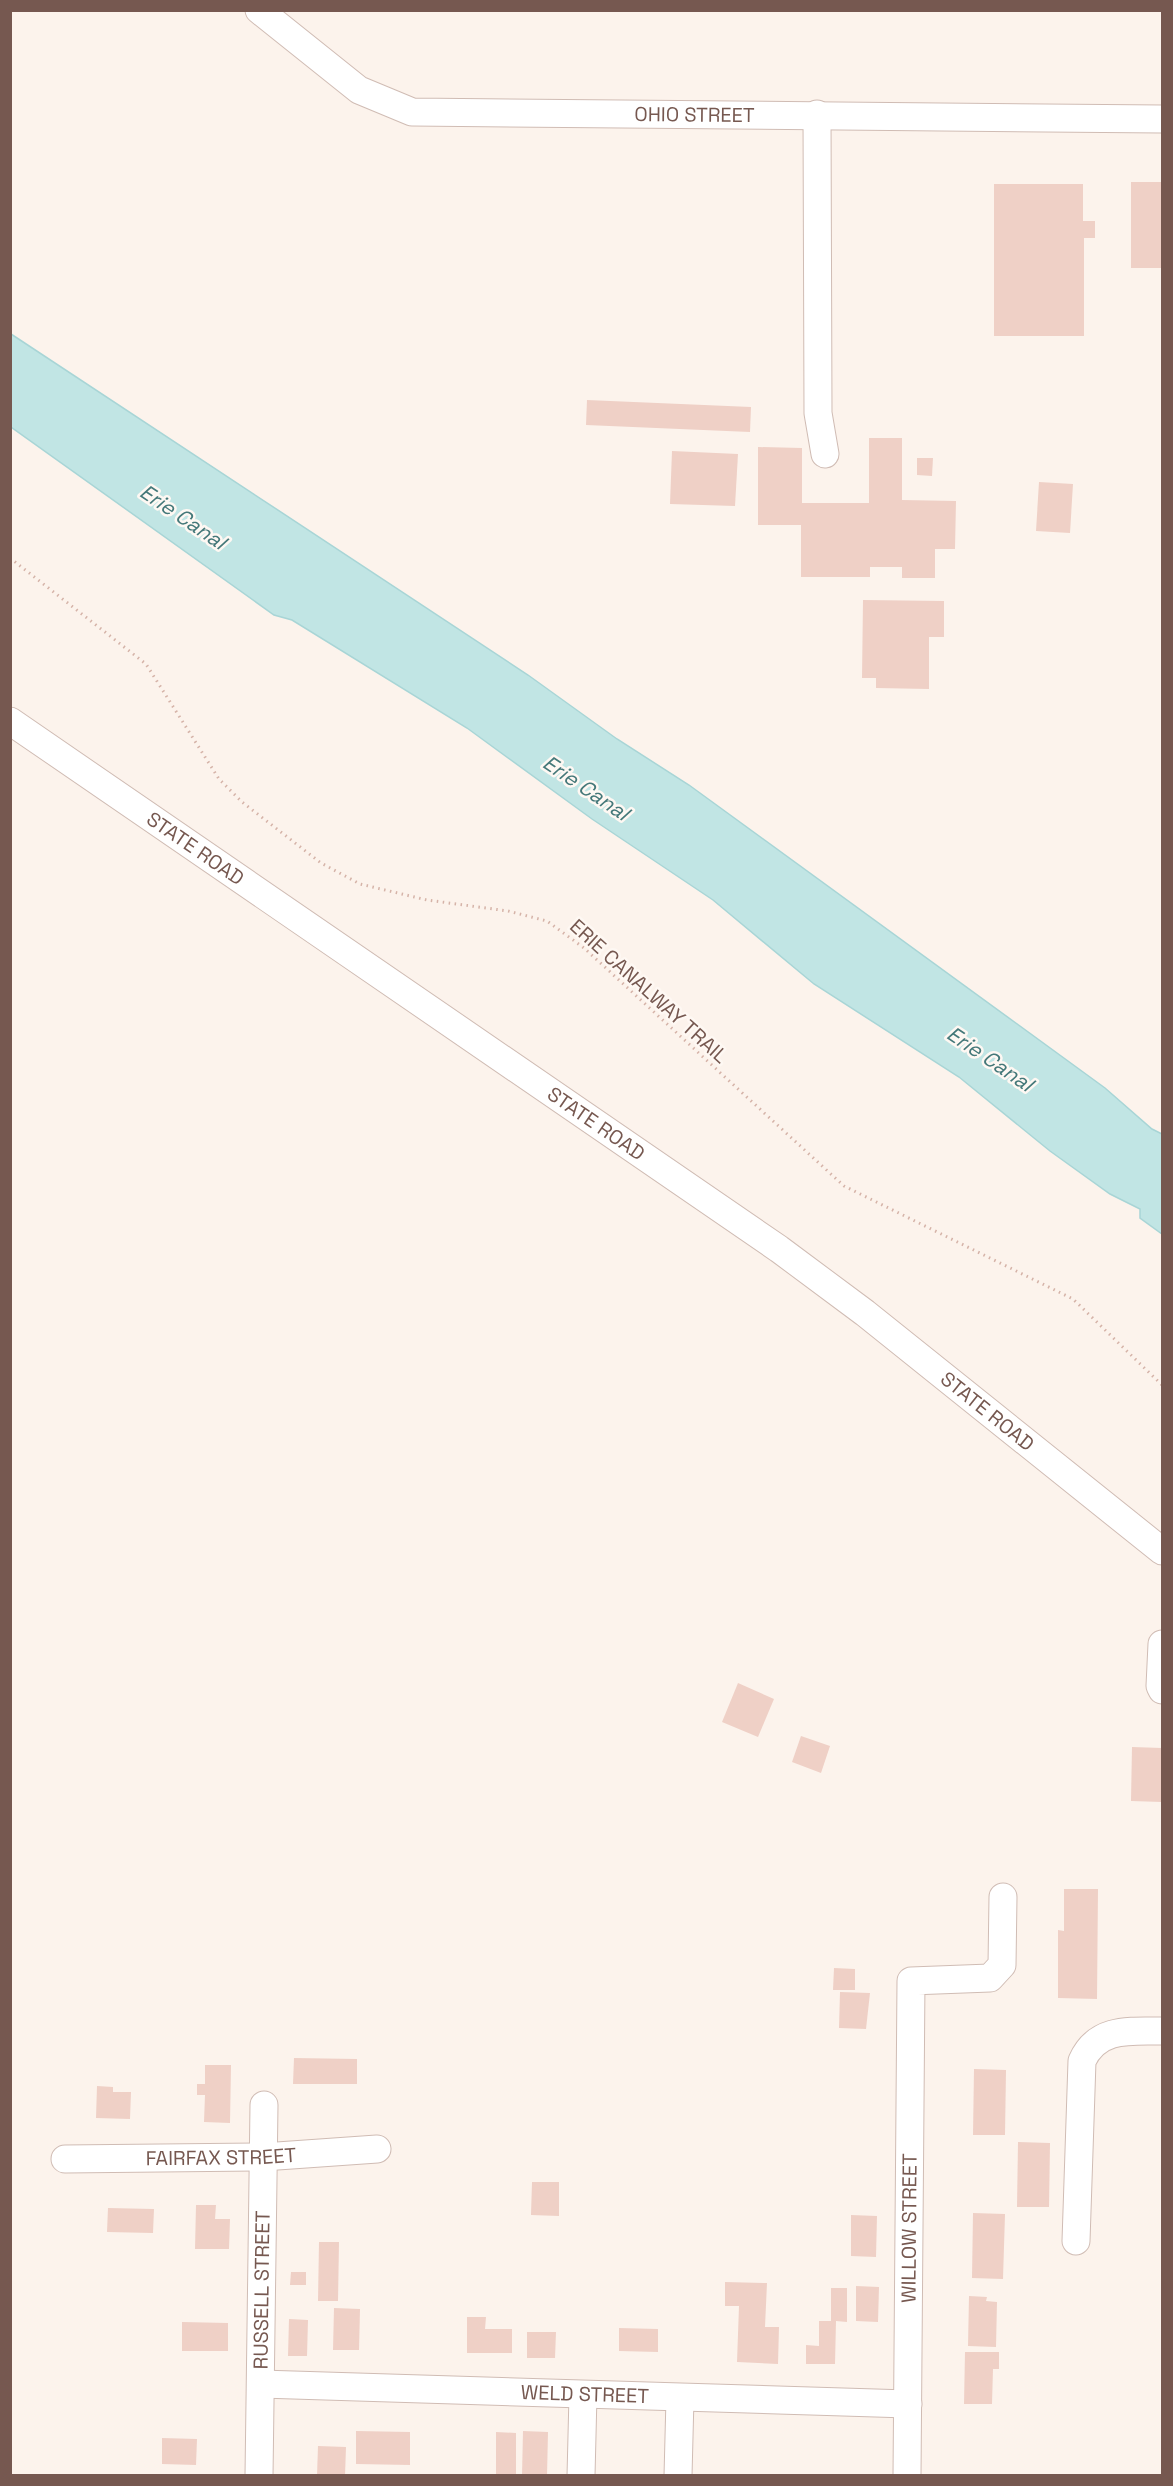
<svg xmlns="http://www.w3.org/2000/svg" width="1173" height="2486" font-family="'Space Grotesk',sans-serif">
<rect width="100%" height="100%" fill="#fcf3ec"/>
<!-- water -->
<polygon fill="#c1e5e4" stroke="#a8d5d6" stroke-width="1.5" points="11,334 528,675 617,739 689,785 1105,1088 1152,1129 1162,1134 1162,1234 1140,1218 1140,1209 1110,1194 1050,1151 959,1077 814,984 713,900 592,819 467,728 292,620 274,615 11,427"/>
<!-- building -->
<g fill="#efd0c6">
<rect x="1131" y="182" width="31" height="86"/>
<polygon points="994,184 1083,184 1083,221 1095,221 1095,238 1084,238 1084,336 994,336"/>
<polygon points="587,400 751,407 750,432 586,425"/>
<polygon points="869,438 902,438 902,500 956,501 955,549 935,549 935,578 902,578 902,567 870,567 870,577 801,577 801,525 758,525 758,447 802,448 802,503 869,503"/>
<polygon points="672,451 738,454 735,506 670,504"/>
<polygon points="917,458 933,458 932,476 917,475"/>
<polygon points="1039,482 1073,484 1070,533 1036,531"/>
<polygon points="863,600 944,601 944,637 929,637 929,689 876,688 876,678 862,678"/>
<polygon points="738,1683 774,1699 758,1737 722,1722"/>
<polygon points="801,1736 830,1746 821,1773 792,1762"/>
<polygon points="1132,1747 1162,1748 1162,1802 1131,1801"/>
<polygon points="1064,1889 1098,1889 1097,1999 1058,1998 1058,1930 1064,1931"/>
<polygon points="834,1968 855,1969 855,1990 833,1990"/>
<polygon points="840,1992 870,1993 866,2029 839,2028"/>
<polygon points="294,2058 357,2059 357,2084 293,2084"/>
<polygon points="205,2065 231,2065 230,2123 204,2122 205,2095 197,2095 197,2084 205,2084"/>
<polygon points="974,2069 1006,2070 1005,2135 973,2135"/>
<polygon points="97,2086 113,2087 113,2092 131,2092 130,2119 96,2118"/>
<polygon points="1018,2142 1050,2143 1049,2207 1017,2207"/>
<polygon points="532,2182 559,2182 559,2216 531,2215"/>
<polygon points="196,2205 216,2205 215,2219 230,2219 229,2249 195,2249"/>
<polygon points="108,2208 154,2209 153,2233 107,2232"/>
<polygon points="973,2213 1005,2214 1003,2279 972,2278"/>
<polygon points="851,2215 877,2216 876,2257 851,2256"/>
<polygon points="319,2242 339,2242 338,2301 318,2301"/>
<polygon points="291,2272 306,2272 306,2285 290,2285"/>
<polygon points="725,2282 767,2283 765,2327 779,2327 778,2364 737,2362 739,2306 725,2306"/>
<polygon points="856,2286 879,2287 878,2322 856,2321"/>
<polygon points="831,2288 847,2288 847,2322 836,2321 835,2364 806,2364 806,2345 819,2346 819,2321 831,2321"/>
<polygon points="969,2296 987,2297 986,2301 997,2302 996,2347 968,2346"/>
<polygon points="334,2308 360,2309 359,2350 333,2350"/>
<polygon points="467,2317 486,2317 485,2329 512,2329 512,2353 467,2353"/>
<polygon points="289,2319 308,2320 307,2356 288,2356"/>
<polygon points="182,2322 228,2323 228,2351 182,2351"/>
<polygon points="619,2328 658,2329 658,2352 619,2351"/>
<polygon points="527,2332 556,2332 555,2358 527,2358"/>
<polygon points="965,2352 999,2352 999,2369 993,2369 992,2404 964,2404"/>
<polygon points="356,2431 410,2432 410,2465 356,2464"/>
<polygon points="523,2431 548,2432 547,2476 522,2476"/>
<polygon points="496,2432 516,2433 516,2476 496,2476"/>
<polygon points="162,2438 197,2439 196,2465 162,2464"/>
<polygon points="318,2446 346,2447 345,2476 317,2476"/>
</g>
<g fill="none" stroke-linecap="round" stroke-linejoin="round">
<!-- minor casing -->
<g stroke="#d0bcb4" stroke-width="29">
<g id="minor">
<path id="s1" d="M259,10L359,90L412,112L1162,119"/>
<polyline points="817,114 818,413 825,454"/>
<path id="s2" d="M10,721L779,1249L865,1313L1162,1551"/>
<polyline points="1162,1644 1160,1686 1162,1690"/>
<path id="s3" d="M65,2159L263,2157L377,2149"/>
<path d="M1076,2241L1082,2061C1097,2027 1130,2031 1162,2031"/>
<path id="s4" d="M261,2384L908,2404"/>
<path id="s5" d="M259,2476L264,2105"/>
<polyline points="581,2476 583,2395"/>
<polyline points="678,2476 680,2398"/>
<path id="s6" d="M907,2476L911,1981L990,1978L1002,1965L1003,1897"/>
</g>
</g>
<!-- path -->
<polyline stroke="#d5b3a8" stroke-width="3" stroke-dasharray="1.5 4.5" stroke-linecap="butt" points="10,558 146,664 219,779 242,802 321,863 360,884 427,900 508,911 547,921 584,948 844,1186 1073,1299 1162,1385"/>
<!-- minor -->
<use href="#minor" stroke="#fff" stroke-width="27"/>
</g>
<g text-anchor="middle" stroke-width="5" stroke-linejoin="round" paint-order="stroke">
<!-- street labels -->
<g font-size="20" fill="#765850" stroke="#fef8f3">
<text dy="7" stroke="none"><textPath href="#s1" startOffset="468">OHIO STREET</textPath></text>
<text dy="7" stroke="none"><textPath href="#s2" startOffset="225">STATE ROAD</textPath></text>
<text transform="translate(649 991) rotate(42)" y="7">ERIE CANALWAY TRAIL</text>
<text dy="7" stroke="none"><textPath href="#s2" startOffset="711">STATE ROAD</textPath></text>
<text dy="7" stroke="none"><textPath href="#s2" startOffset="1197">STATE ROAD</textPath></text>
<text dy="7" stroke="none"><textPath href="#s3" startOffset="156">FAIRFAX STREET</textPath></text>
<text dy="7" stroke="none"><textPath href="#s6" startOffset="248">WILLOW STREET</textPath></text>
<text dy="7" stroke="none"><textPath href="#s5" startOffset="186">RUSSELL STREET</textPath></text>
<text dy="7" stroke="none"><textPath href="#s4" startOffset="324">WELD STREET</textPath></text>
</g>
<!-- water labels -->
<g font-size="21" font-style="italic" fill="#447879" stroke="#fef8f3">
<text transform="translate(183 517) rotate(34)" y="7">Erie Canal</text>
<text transform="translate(586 788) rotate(34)" y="7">Erie Canal</text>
<text transform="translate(990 1059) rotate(34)" y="7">Erie Canal</text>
</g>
</g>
<!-- border -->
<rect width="1173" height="2486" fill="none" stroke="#765850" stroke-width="24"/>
</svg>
